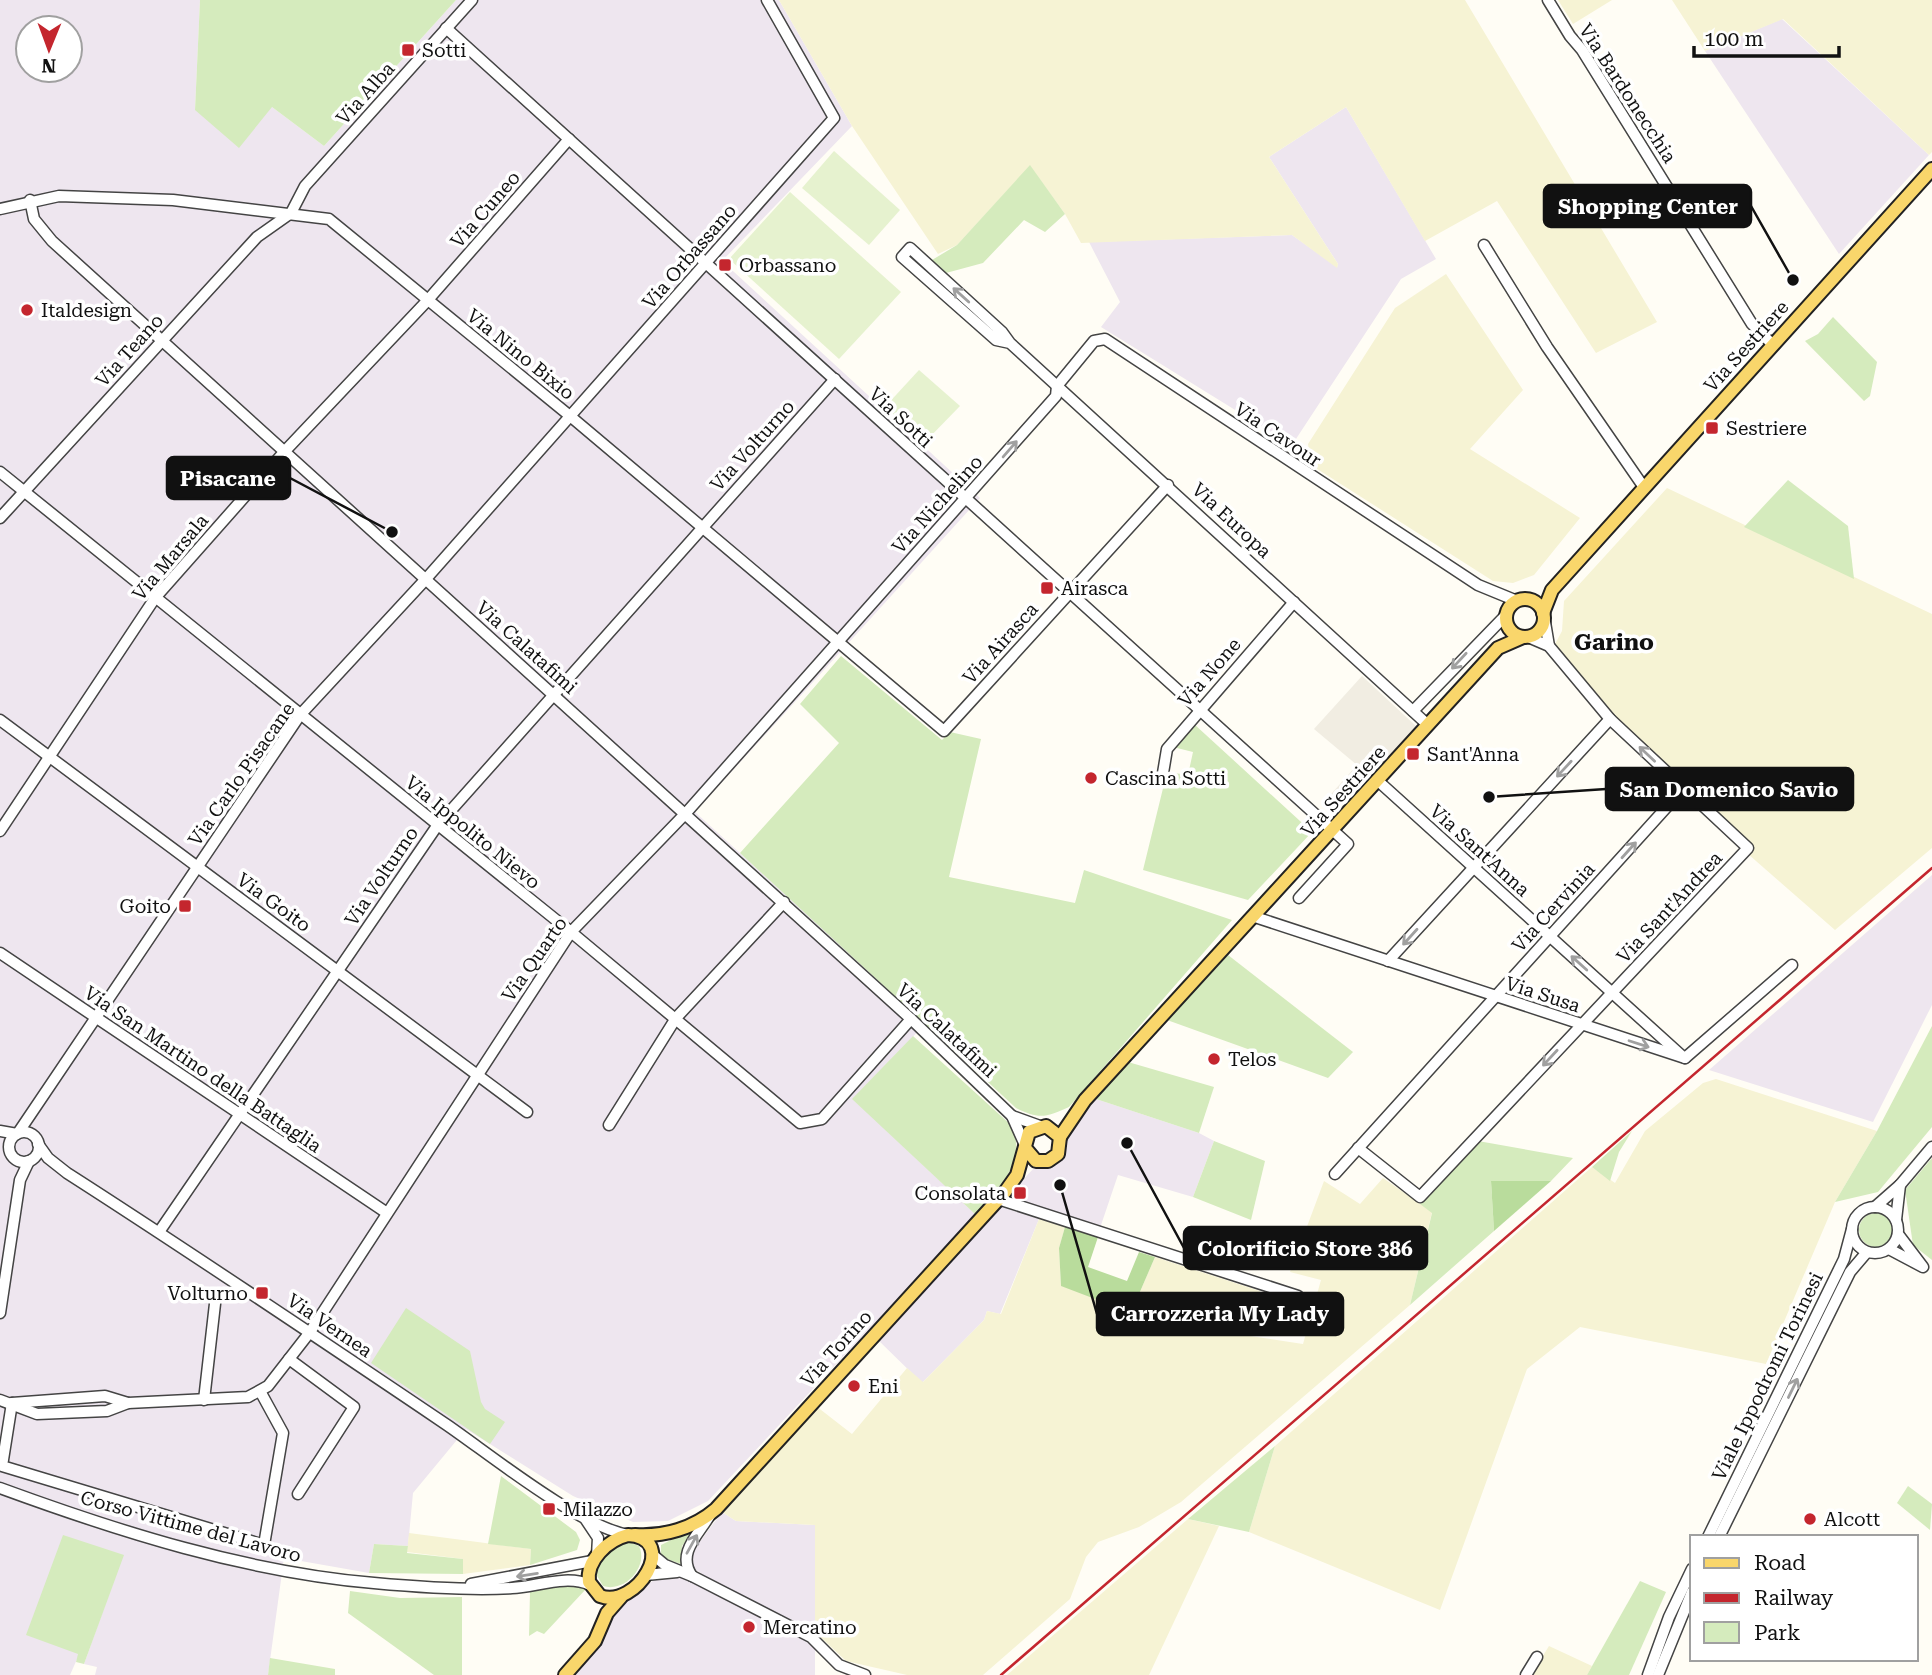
<svg xmlns="http://www.w3.org/2000/svg" width="1932" height="1675" font-family="'Roboto Serif',serif">
<rect width="100%" height="100%" fill="#fffdf5"/>
<!-- industrial -->
<g fill="#eee6ef" fill-rule="evenodd">
<path d="M0,0H200L195,110L272,107L324,146L456,0H779L852,126L722,261L980,498L695,812L926,1023L853,1099L976,1215L708,1501L668,1521L633,1522L573,1496L466,1429L413,1493L408,1546L374,1544L369,1573L284,1558L268,1675H95L97,1667L84,1664L123,1555L70,1675H0ZM28,28H70V70H28Z"/>
<polygon points="1782,19 1929,155 1839,254 1705,51"/>
<polygon points="1346,107 1436,259 1401,279 1292,445 1101,327 1120,302 1089,242 1292,235 1337,267 1338,264 1269,157"/>
<polygon points="1932,875 1932,1005 1873,1122 1709,1070"/>
<polygon points="1096,1099 1199,1133 1214,1141 1193,1197 1118,1175 1100,1228 1005,1199 1034,1168 1051,1165 1063,1155 1068,1132"/>
<polygon points="999,1206 1039,1219 1000,1314 987,1311 984,1320 922,1383 876,1338"/>
<polygon points="722,1512 736,1521 815,1525 815,1675 571,1675 612,1611 642,1587 660,1577 675,1575 696,1582 701,1573 691,1567 692,1552"/>
</g>
<!-- farmland -->
<g fill="#f6f3d4">
<polygon points="779,0 1465,0 1657,322 1596,353 1497,201 1425,241 1346,107 1269,157 1338,264 1337,268 1292,235 1081,243 1065,214 1030,166 957,245 938,254 852,126"/>
<polygon points="1558,0 1612,0 1573,24"/>
<polygon points="1672,0 1932,0 1932,152 1929,155 1783,19 1705,51"/>
<polygon points="1446,274 1523,390 1470,449 1580,518 1534,575 1513,583 1493,581 1311,465 1308,444 1395,308"/>
<polygon points="1667,488 1932,614 1932,848 1835,930 1748,854 1754,846 1620,723 1555,644 1562,631 1564,601"/>
<polygon points="1716,1079 1877,1131 1835,1202 1766,1364 1580,1327 1527,1369 1440,1610 1249,1532 1275,1446 1592,1167 1615,1183 1645,1131 1703,1083"/>
<polygon points="1383,1178 1432,1212 1410,1305 1181,1502 1139,1527 1098,1542 1086,1557 1070,1599 983,1675 907,1675 846,1661 815,1632 815,1525 736,1521 722,1512 816,1406 852,1434 907,1368 923,1382 984,1320 987,1311 1001,1314 1039,1219 1065,1227 1059,1248 1061,1286 1139,1294 1155,1257 1260,1291 1250,1336 1303,1344 1321,1280 1290,1272 1324,1181 1360,1204"/>
<polygon points="1188,1519 1219,1526 1149,1675 1007,1675"/>
<polygon points="409,1533 531,1549 530,1565 463,1574 463,1559 407,1552"/>
<polygon points="1549,1646 1592,1666 1587,1675 1531,1675"/>
</g>
<!-- green -->
<g fill="#d5ebbd">
<polygon points="200,0 456,0 324,146 272,107 239,148 195,110"/>
<polygon points="1030,165 1065,214 1045,232 1024,220 983,263 946,273 932,260 957,245"/>
<polygon points="1833,317 1877,362 1870,396 1864,401 1805,341 1818,334"/>
<polygon points="1788,480 1848,526 1854,579 1744,527"/>
<path d="M841,656L942,740L950,732L981,739L949,877L1075,903L1084,870L1232,920L1069,1107C1046,1117 1040,1120 1016,1108L740,853L839,743L800,704Z"/>
<polygon points="1194,724 1312,832 1248,900 1143,870 1167,772 1188,775 1193,752 1173,747"/>
<polygon points="1228,955 1353,1052 1328,1078 1167,1020"/>
<polygon points="1932,1026 1932,1127 1878,1192 1835,1202 1877,1131"/>
<path d="M913,1036L1011,1125C1029,1162 998,1187 976,1215L852,1099Z"/>
<polygon points="1128,1062 1214,1087 1199,1133 1096,1099"/>
<polygon points="1632,1131 1619,1152 1610,1181 1592,1167"/>
<polygon points="1214,1141 1265,1161 1251,1220 1193,1197"/>
<polygon points="1478,1141 1573,1158 1551,1181 1491,1181 1494,1231 1410,1305 1432,1213 1420,1204"/>
<polygon points="1932,1158 1932,1260 1913,1245 1905,1190"/>
<circle cx="1876" cy="1230" r="17"/>
<polygon points="406,1308 470,1351 481,1402 485,1409 505,1422 490,1444 371,1363"/>
<polygon points="1275,1446 1249,1532 1188,1519"/>
<polygon points="501,1476 576,1532 580,1540 577,1550 530,1565 531,1549 488,1544"/>
<polygon points="1908,1486 1932,1504 1930,1530 1897,1503"/>
<polygon points="689,1531 693,1531 682,1546 681,1564 661,1557 661,1545"/>
<polygon points="63,1535 124,1555 84,1664 76,1662 78,1654 26,1635"/>
<path d="M626,1541L639,1546C649,1566 625,1593 603,1586L596,1574C596,1559 611,1544 626,1541Z"/>
<polygon points="374,1544 408,1546 407,1553 463,1559 463,1574 369,1573"/>
<polygon points="1640,1581 1666,1592 1629,1675 1587,1675"/>
<polygon points="566,1584 586,1589 544,1634 537,1631 529,1636 530,1592"/>
<polygon points="350,1591 400,1598 462,1597 462,1675 434,1675 348,1613"/>
<polygon points="270,1658 335,1669 335,1675 268,1675"/>
</g>
<!-- forest -->
<g fill="#b9dc9c">
<polygon points="1491,1181 1551,1181 1494,1231"/>
<polygon points="1065,1227 1098,1237 1088,1267 1127,1281 1139,1252 1155,1257 1139,1294 1103,1302 1061,1286 1059,1248"/>
</g>
<!-- pitch -->
<g fill="#e6f2cf">
<polygon points="834,151 900,210 869,245 802,188"/>
<polygon points="790,192 901,292 839,359 729,259"/>
<polygon points="919,370 960,406 923,444 884,408"/>
</g>
<!-- plaza -->
<polygon fill="#f1ede2" points="1362,676 1418,728 1337,814 1324,802 1357,765 1314,729"/>
<g fill="none" stroke-linecap="round" stroke-linejoin="round">
<!-- minor casing -->
<g stroke="#444" stroke-width="13">
<g id="minor">
<polyline points="1548,0 1570,36 1582,50 1752,324 1772,344"/>
<polyline points="446,28 1348,844 1299,898"/>
<polyline points="30,200 34,219 52,241 911,1019 1012,1116 1024,1143"/>
<polyline points="0,209 59,196 173,200 329,219 570,416 944,731 1168,485"/>
<polyline points="1484,245 1547,347 1643,486"/>
<polyline points="1010,343 996,340 902,257 910,248 1002,332 1010,343 1428,725"/>
<polyline points="1057,386 1094,341 1105,339 1478,585 1517,601"/>
<polyline points="0,472 571,932 800,1123 822,1119 911,1019"/>
<polyline points="0,518 257,237 291,213 305,186 472,0"/>
<polyline points="1544,616 1549,646"/>
<polyline points="1413,711 1507,614"/>
<polyline points="0,720 527,1112"/>
<polyline points="1163,773 1167,749 1294,602"/>
<polyline points="1377,780 1682,1056"/>
<polyline points="0,831 155,598 285,451 427,301 569,139"/>
<polyline points="1255,917 1685,1058"/>
<polyline points="0,953 387,1213"/>
<polyline points="1388,961 1610,719"/>
<polyline points="1685,1058 1792,965"/>
<polyline points="1012,1116 1040,1126"/>
<polyline points="609,1125 676,1018 784,902"/>
<polyline points="0,1131 17,1134"/>
<circle cx="24" cy="1147" r="15"/>
<polyline points="18,1133 300,715 425,580 834,118 767,0"/>
<path d="M38,1144L48,1158L67,1173C195,1255 321,1340 447,1425C492,1456 577,1525 628,1535"/>
<polyline points="1358,1148 1420,1197 1748,848 1610,719 1549,646 1528,637"/>
<polyline points="1335,1174 1684,788"/>
<polyline points="1900,1185 1932,1147"/>
<polyline points="998,1199 1298,1296"/>
<polyline points="1875,1207 1900,1185 1896,1220"/>
<circle cx="1875" cy="1230" r="23"/>
<polyline points="159,1232 437,826 835,379"/>
<polyline points="1889,1249 1923,1267 1898,1234"/>
<polyline points="0,1313 20,1180 29,1161"/>
<polyline points="289,1359 354,1407 298,1494"/>
<polyline points="0,1400 37,1414 107,1411 128,1403 248,1397 268,1386 310,1332 571,932 686,813 1056,396 1057,386"/>
<polyline points="204,1400 216,1295"/>
<polyline points="12,1403 2,1466 264,1545 283,1433 260,1391"/>
<polyline points="12,1403 105,1396 128,1403"/>
<path d="M0,1488C120,1532 246,1572 374,1583C418,1587 469,1591 512,1588C536,1587 567,1574 590,1585"/>
<polyline points="586,1520 598,1538 597,1555"/>
<polyline points="1708,1537 1844,1259 1852,1229"/>
<polyline points="1719,1537 1850,1272 1867,1252"/>
<polyline points="653,1555 665,1565 692,1576 811,1637 839,1665 865,1675"/>
<polyline points="646,1575 677,1572"/>
<path d="M692,1576C676,1553 699,1534 710,1515"/>
<polyline points="471,1584 592,1561"/>
<polyline points="1526,1675 1537,1657"/>
<polyline points="1648,1675 1669,1617 1692,1569"/>
<polyline points="1658,1675 1692,1592"/>
</g>
</g>
<!-- major casing -->
<g stroke="#222" stroke-width="16">
<g id="major">
<circle cx="1525" cy="618" r="19"/>
<polyline points="1543,613 1552,590 1932,169"/>
<polyline points="1060,1137 1085,1100 1498,648 1523,637"/>
<path d="M628,1535C681,1538 636,1610 600,1596L589,1582C586,1560 608,1540 628,1535Z"/>
<path d="M635,1535C664,1537 694,1528 716,1509L1005,1192L1017,1175L1029,1132L1046,1126L1060,1137L1058,1154L1048,1161H1036L1025,1148"/>
<polyline points="565,1675 595,1641 607,1613 621,1597"/>
</g>
</g>
<!-- minor -->
<use href="#minor" stroke="#fff" stroke-width="10"/>
<!-- major -->
<use href="#major" stroke="#f9d66b" stroke-width="12"/>
<!-- rail -->
<polyline stroke="#c4262e" stroke-width="2.5" points="1001,1675 1932,868"/>
</g>
<!-- one-way arrows -->
<defs><path id="oneway-shaft" d="M-6 0H5M1.5-3L5.5 0L1.5 3" fill="none" stroke-width="1.6" stroke-linecap="round" stroke-linejoin="round" transform="scale(1.75)"/></defs>
<g stroke="#a0a0a0">
<use href="#oneway-shaft" transform="translate(961 295) rotate(-138)"/>
<use href="#oneway-shaft" transform="translate(1010 449) rotate(-49)"/>
<use href="#oneway-shaft" transform="translate(1459 661) rotate(133)"/>
<use href="#oneway-shaft" transform="translate(1647 754) rotate(-137)"/>
<use href="#oneway-shaft" transform="translate(1564 769) rotate(133)"/>
<use href="#oneway-shaft" transform="translate(1629 850) rotate(-48)"/>
<use href="#oneway-shaft" transform="translate(1410 937) rotate(132)"/>
<use href="#oneway-shaft" transform="translate(1579 963) rotate(-138)"/>
<use href="#oneway-shaft" transform="translate(1639 1044) rotate(18)"/>
<use href="#oneway-shaft" transform="translate(1550 1058) rotate(133)"/>
<use href="#oneway-shaft" transform="translate(1793 1388) rotate(-64)"/>
<use href="#oneway-shaft" transform="translate(692 1544) rotate(-61)"/>
<use href="#oneway-shaft" transform="translate(527 1575) rotate(171)"/>
</g>
<!-- markers -->
<g fill="#c4262e" stroke="#fff" stroke-width="2.5">
<rect x="401" y="43" width="14" height="14" rx="3.5"/>
<rect x="718" y="258" width="14" height="14" rx="3.5"/>
<circle cx="27" cy="310" r="7"/>
<rect x="1705" y="421" width="14" height="14" rx="3.5"/>
<rect x="1040" y="581" width="14" height="14" rx="3.5"/>
<rect x="1406" y="747" width="14" height="14" rx="3.5"/>
<circle cx="1091" cy="778" r="7"/>
<rect x="178" y="899" width="14" height="14" rx="3.5"/>
<circle cx="1214" cy="1059" r="7"/>
<rect x="1013" y="1186" width="14" height="14" rx="3.5"/>
<rect x="255" y="1286" width="14" height="14" rx="3.5"/>
<circle cx="854" cy="1386" r="7"/>
<rect x="542" y="1502" width="14" height="14" rx="3.5"/>
<circle cx="1810" cy="1519" r="7"/>
<circle cx="749" cy="1627" r="7"/>
</g>
<g text-anchor="middle" stroke-width="7" stroke-linejoin="round" paint-order="stroke">
<!-- poi labels -->
<g font-size="19" fill="#111" stroke="#fff" text-anchor="start">
<text x="422" y="57">Sotti</text>
<text x="739" y="272">Orbassano</text>
<text x="41" y="317">Italdesign</text>
<text x="1726" y="435">Sestriere</text>
<text x="1061" y="595">Airasca</text>
<text x="1427" y="761">Sant'Anna</text>
<text x="1105" y="785">Cascina Sotti</text>
<text x="171" y="913" text-anchor="end">Goito</text>
<text x="1228" y="1066">Telos</text>
<text x="1006" y="1200" text-anchor="end">Consolata</text>
<text x="248" y="1300" text-anchor="end">Volturno</text>
<text x="868" y="1393">Eni</text>
<text x="563" y="1516">Milazzo</text>
<text x="1824" y="1526">Alcott</text>
<text x="763" y="1634">Mercatino</text>
</g>
<!-- street labels -->
<g font-size="19" fill="#111" stroke="#fff">
<text transform="translate(365 93) rotate(-48)" y="7">Via Alba</text>
<text transform="translate(1628 93) rotate(57)" y="7">Via Bardonecchia</text>
<text transform="translate(485 209) rotate(-49)" y="7">Via Cuneo</text>
<text transform="translate(689 256) rotate(-49)" y="7">Via Orbassano</text>
<text transform="translate(1746 346) rotate(-48)" y="7">Via Sestriere</text>
<text transform="translate(129 350) rotate(-48)" y="7">Via Teano</text>
<text transform="translate(521 354) rotate(39)" y="7">Via Nino Bixio</text>
<text transform="translate(901 417) rotate(43)" y="7">Via Sotti</text>
<text transform="translate(1278 434) rotate(34)" y="7">Via Cavour</text>
<text transform="translate(752 445) rotate(-48)" y="7">Via Volturno</text>
<text transform="translate(937 504) rotate(-48)" y="7">Via Nichelino</text>
<text transform="translate(1232 520) rotate(43)" y="7">Via Europa</text>
<text transform="translate(170 557) rotate(-50)" y="7">Via Marsala</text>
<text transform="translate(1000 643) rotate(-48)" y="7">Via Airasca</text>
<text transform="translate(527 647) rotate(42)" y="7">Via Calatafimi</text>
<text transform="translate(1209 672) rotate(-49)" y="7">Via None</text>
<text transform="translate(241 774) rotate(-55)" y="7">Via Carlo Pisacane</text>
<text transform="translate(1343 791) rotate(-48)" y="7">Via Sestriere</text>
<text transform="translate(473 832) rotate(39)" y="7">Via Ippolito Nievo</text>
<text transform="translate(1480 850) rotate(42)" y="7">Via Sant'Anna</text>
<text transform="translate(381 876) rotate(-56)" y="7">Via Volturno</text>
<text transform="translate(274 902) rotate(36)" y="7">Via Goito</text>
<text transform="translate(1553 907) rotate(-48)" y="7">Via Cervinia</text>
<text transform="translate(1669 907) rotate(-47)" y="7">Via Sant'Andrea</text>
<text transform="translate(534 959) rotate(-55)" y="7">Via Quarto</text>
<text transform="translate(1543 994) rotate(18)" y="7">Via Susa</text>
<text transform="translate(947 1030) rotate(43)" y="7">Via Calatafimi</text>
<text transform="translate(203 1069) rotate(34)" y="7">Via San Martino della Battaglia</text>
<text transform="translate(330 1325) rotate(34)" y="7">Via Vernea</text>
<text transform="translate(836 1348) rotate(-48)" y="7">Via Torino</text>
<text transform="translate(1767 1376) rotate(-64)" y="7">Viale Ippodromi Torinesi</text>
<text transform="translate(191 1526) rotate(15)" y="7">Corso Vittime del Lavoro</text>
</g>
<!-- quarter labels -->
<g font-size="23" font-weight="bold" fill="#111" stroke="#fff">
<text x="1614" y="650">Garino</text>
</g>
</g>
<!-- callouts -->
<path fill="none" stroke="#111" stroke-width="2.5" d="M1793 280L1751 206M392 532L290 478M1489 797L1606 789M1127 1143L1184 1248M1060 1185L1097 1314"/>
<g fill="#111" stroke="#fff" stroke-width="2.5">
<circle cx="1793" cy="280" r="7"/>
<circle cx="392" cy="532" r="7"/>
<circle cx="1489" cy="797" r="7"/>
<circle cx="1127" cy="1143" r="7"/>
<circle cx="1060" cy="1185" r="7"/>
</g>
<g fill="#111" stroke="#111" stroke-width="2.5">
<rect x="1544" y="185" width="207" height="42" rx="7"/>
<rect x="167" y="457" width="123" height="42" rx="7"/>
<rect x="1606" y="768" width="247" height="42" rx="7"/>
<rect x="1184" y="1227" width="243" height="42" rx="7"/>
<rect x="1097" y="1293" width="246" height="42" rx="7"/>
</g>
<g font-size="21" text-anchor="middle" font-weight="bold" fill="#fff">
<text x="1648" y="214">Shopping Center</text>
<text x="228" y="486">Pisacane</text>
<text x="1729" y="797">San Domenico Savio</text>
<text x="1305" y="1256">Colorificio Store 386</text>
<text x="1220" y="1321">Carrozzeria My Lady</text>
</g>
<!-- legend -->
<rect x="1690" y="1535" width="228" height="126" fill="#ffffff" stroke="#a0a0a0" stroke-width="2"/>
<rect x="1704" y="1558" width="35" height="10" fill="#f9d66b" stroke="#a0a0a0" stroke-width="2"/>
<text x="1754" y="1570" font-size="21" fill="#111111">Road</text>
<rect x="1704" y="1593" width="35" height="10" fill="#c4262e" stroke="#a0a0a0" stroke-width="2"/>
<text x="1754" y="1605" font-size="21" fill="#111111">Railway</text>
<rect x="1704" y="1622" width="35" height="21" fill="#d5ebbd" stroke="#a0a0a0" stroke-width="2"/>
<text x="1754" y="1640" font-size="21" fill="#111111">Park</text>
<!-- north arrow -->
<g transform="translate(49 49) rotate(181)"><circle r="33" fill="#ffffff" stroke="#a0a0a0" stroke-width="2"/>
<path d="M0-5L12 26L0 18L-12 26Z" fill="#c4262e"/>
<text y="-10" font-size="19" font-weight="bold" text-anchor="middle" fill="#111111">N</text>
</g>
<!-- scale -->
<path d="M1694 46v10h145v-10" fill="none" stroke="#111111" stroke-width="3.5"/>
<text x="1704" y="46" font-size="21" fill="#111111" stroke="#ffffff" stroke-width="5" paint-order="stroke">100 m</text>
</svg>
